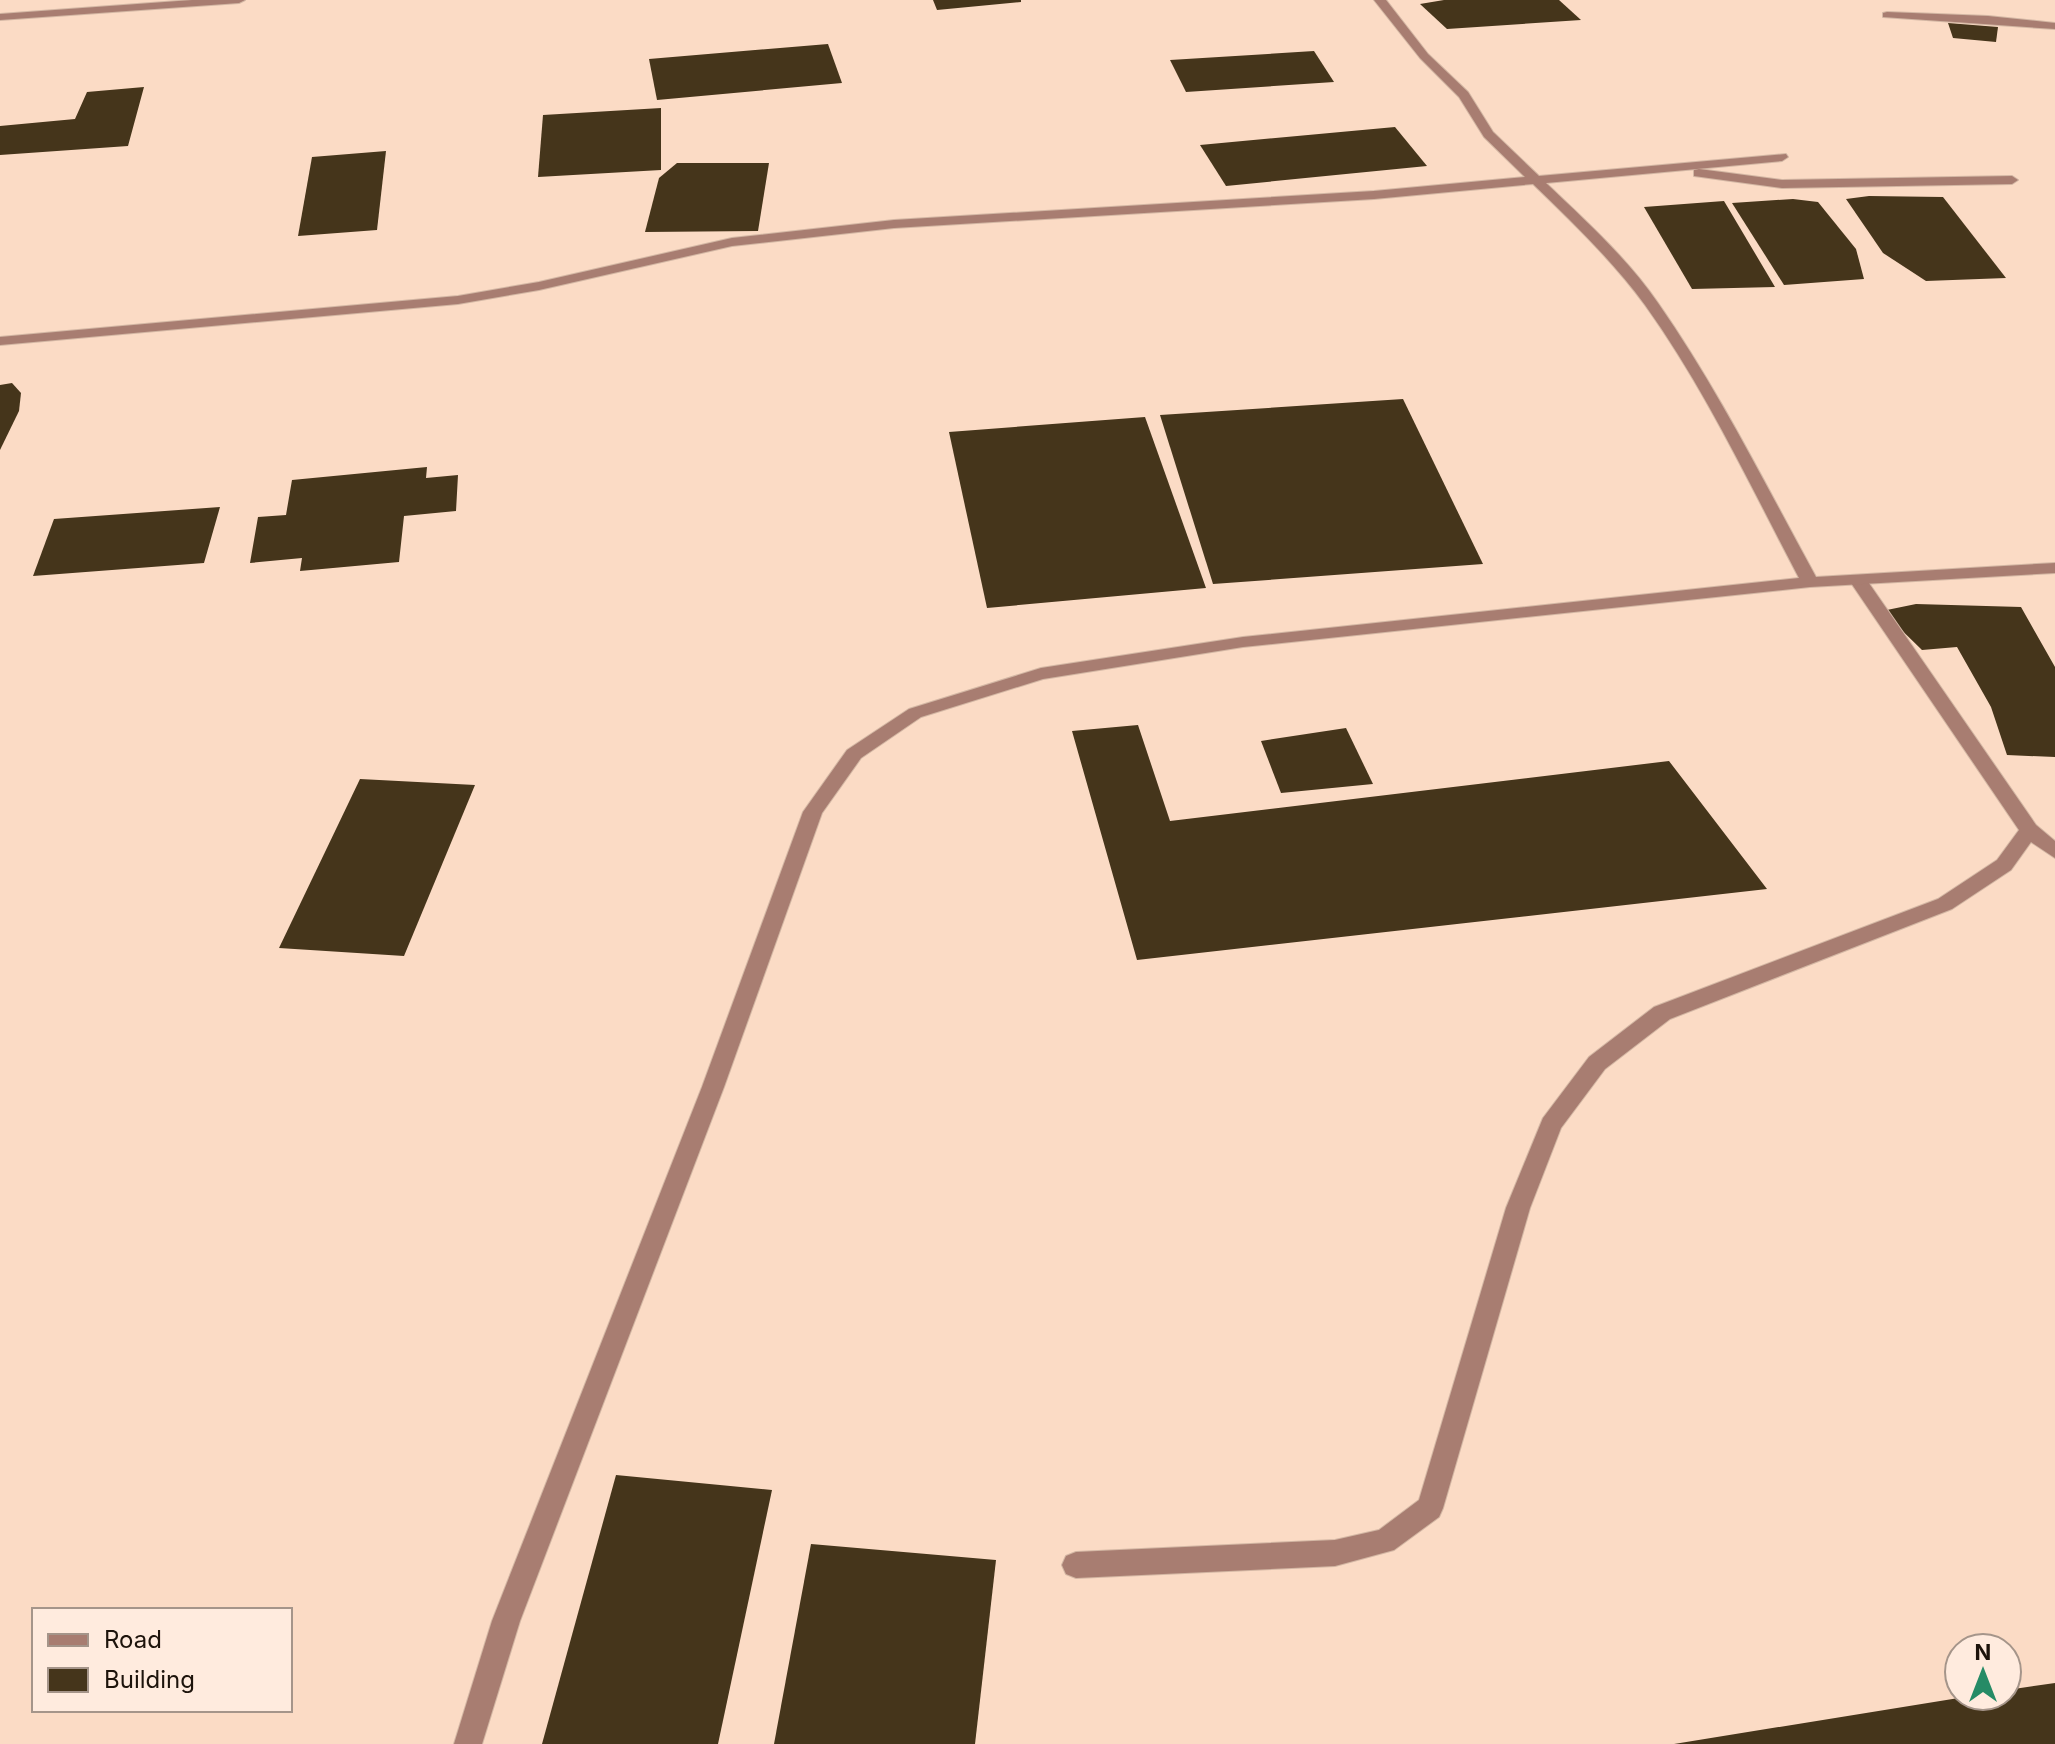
<svg xmlns="http://www.w3.org/2000/svg" width="2055" height="1744" font-family="Inter,sans-serif">
<rect width="100%" height="100%" fill="#fbdbc5"/>
<!-- building -->
<g fill="#45351b">
<polygon points="933,0 1021,0 1021,2 937,10"/>
<polygon points="1444,0 1559,0 1581,20 1447,29 1420,4"/>
<polygon points="1948,23 1998,27 1996,42 1953,38"/>
<polygon points="828,44 842,83 657,100 649,59"/>
<polygon points="1314,51 1334,82 1186,92 1170,60"/>
<polygon points="144,87 128,146 0,155 0,126 75,119 87,92"/>
<polygon points="661,108 661,170 538,177 543,115"/>
<polygon points="1395,127 1427,166 1226,186 1200,145"/>
<polygon points="386,151 377,230 298,236 312,157"/>
<polygon points="677,163 769,163 758,231 645,232 659,178"/>
<polygon points="1869,196 1943,197 2006,278 1926,281 1883,253 1846,199"/>
<polygon points="1793,199 1818,202 1856,249 1864,279 1784,285 1732,203"/>
<polygon points="1724,201 1775,287 1692,289 1644,207"/>
<polygon points="12,383 21,393 19,411 0,450 0,385"/>
<polygon points="1403,399 1483,564 1213,584 1160,415"/>
<polygon points="1145,417 1206,588 987,608 949,432"/>
<polygon points="427,467 426,478 458,475 456,511 404,516 399,562 300,571 302,558 250,563 258,517 286,515 292,480"/>
<polygon points="220,507 204,563 33,576 54,519"/>
<polygon points="1916,604 2021,607 2055,667 2055,757 2007,755 1991,707 1957,647 1922,650 1882,611"/>
<polygon points="1138,725 1170,821 1669,761 1767,889 1137,960 1072,731"/>
<polygon points="1346,728 1373,784 1281,793 1261,741"/>
<polygon points="360,779 475,785 404,956 279,948"/>
<polygon points="616,1475 772,1490 718,1744 542,1744"/>
<polygon points="811,1544 996,1560 975,1744 774,1744"/>
<polygon points="2055,1683 2055,1744 1674,1744 1971,1696 2007,1696 2007,1690"/>
</g>
<g fill="none" stroke-linecap="round" stroke-linejoin="round">
<!-- service casing -->
<g stroke="#d3b7a4" stroke-width="2">
<polygon id="service" points="1858,575 1864,576 2036,825 2055,841 2055,858 2031,842 2011,870 1952,909 1670,1019 1605,1069 1561,1128 1530,1208 1443,1508 1439,1517 1394,1550 1335,1566 1076,1578 1066,1574 1062,1565 1066,1556 1076,1552 1335,1540 1379,1530 1419,1500 1506,1208 1543,1118 1589,1057 1654,1007 1938,899 1997,860 2019,830 1849,580"/>
</g>
<!-- minor casing -->
<g stroke="#d3b7a4" stroke-width="2">
<g id="minor">
<polygon points="192,0 245,0 239,3 0,20 0,14"/>
<path d="M1374,0H1386L1428,54L1468,92L1493,132L1539,176L1786,154L1788,157L1782,161L1546,183C1585,220 1627,258 1658,303C1718,389 1765,484 1816,577L2055,563V573L1810,587L1243,647L1043,679L921,717L861,758L822,813L724,1087L520,1621L482,1744H454L492,1621L702,1087L803,812L847,750L909,709L1041,668L1243,637L1799,578C1751,487 1706,390 1645,305C1613,261 1572,222 1533,184L1374,199L894,228L732,246L539,290L458,304L0,345V337L458,296L539,282L732,238L894,220L1374,191L1525,177L1484,137L1459,97L1420,58Z"/>
<polygon points="1887,12 1988,16 2055,23 2055,29 1883,17 1883,13"/>
<polygon points="1699,169 1782,180 2012,176 2018,180 2012,184 1782,188 1694,176 1694,170"/>
</g>
</g>
<!-- service -->
<use href="#service" fill="#a87d71" fill-rule="evenodd"/>
<!-- minor -->
<use href="#minor" fill="#a87d71" fill-rule="evenodd"/>
</g>
<!-- legend -->
<rect x="32" y="1608" width="260" height="104" fill="#ffebde" stroke="#a5958a" stroke-width="2"/>
<rect x="48" y="1634" width="40" height="12" fill="#a87d71" stroke="#a5958a" stroke-width="2"/>
<text x="104" y="1648" font-size="24" fill="#1d130b">Road</text>
<rect x="48" y="1668" width="40" height="24" fill="#45351b" stroke="#a5958a" stroke-width="2"/>
<text x="104" y="1688" font-size="24" fill="#1d130b">Building</text>
<!-- north arrow -->
<g transform="translate(1983 1672)"><circle r="38" fill="#ffebde" stroke="#a5958a" stroke-width="2"/>
<path d="M0-6L14 30L0 20L-14 30Z" fill="#268b66"/>
<text y="-12" font-size="22" font-weight="bold" text-anchor="middle" fill="#1d130b">N</text>
</g>
</svg>
